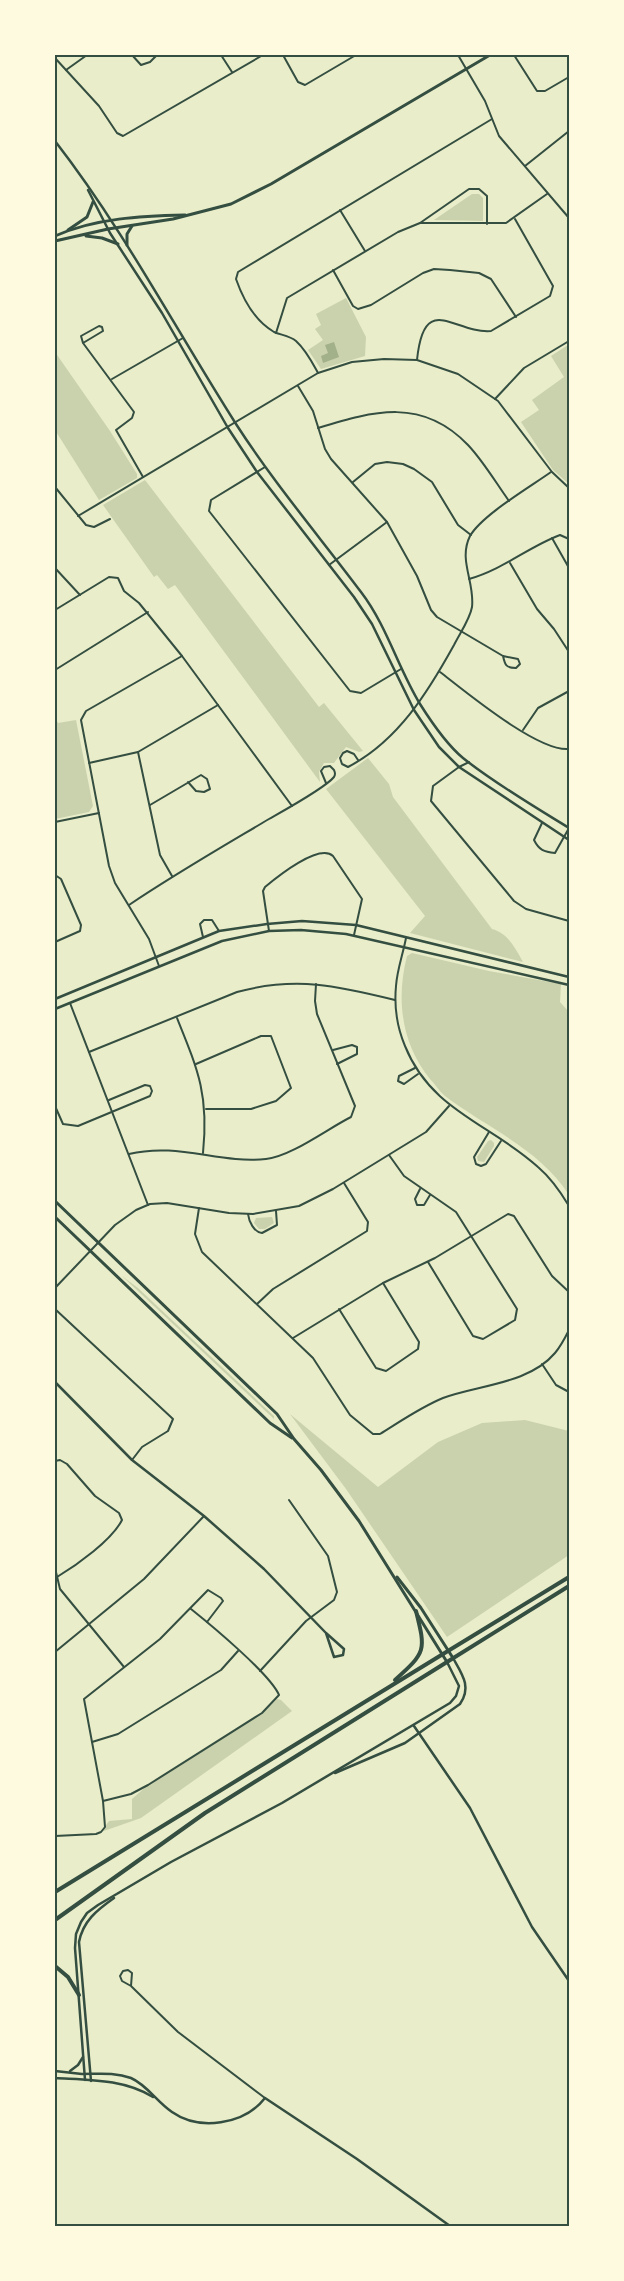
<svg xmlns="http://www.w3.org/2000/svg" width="624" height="2281" font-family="'Open Sans',sans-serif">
<rect width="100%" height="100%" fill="#e9edc9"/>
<!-- green -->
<g fill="#cad2ad">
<polygon points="472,194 479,194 483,198 483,221 434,220"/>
<polygon points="346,298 366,337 365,356 321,369 308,350 323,340 315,329 321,325 316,314"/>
<polygon points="568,345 569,347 569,484 553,470 521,422 539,410 532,400 564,377 551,356"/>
<polygon points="55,352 110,431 137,474 137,478 99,500 55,430"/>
<polygon points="145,480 319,707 324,703 363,751 359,752 346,747 334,763 324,763 319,772 320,782 175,585 168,589 157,575 154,577 103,505"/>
<polygon points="55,717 58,723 76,720 93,806 89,812 55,819"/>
<path d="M368,758L389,784L393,797L492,929C508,933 515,948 523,962L410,933L425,916L326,789Z"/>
<path d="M412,953L489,971L561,984L560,1002L569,1012V1195C540,1149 487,1128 445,1096C439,1091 435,1084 430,1079C401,1043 396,999 407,956Z"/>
<polygon points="491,1140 494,1143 494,1146 484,1162 478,1161 477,1157 488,1141"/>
<polygon points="272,1217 274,1223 265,1229 259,1229 254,1223 256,1218"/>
<polygon points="122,1276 138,1288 274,1416 274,1419"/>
<polygon points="290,1414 378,1487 438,1442 482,1423 525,1420 569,1431 569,1555 447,1637 346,1489"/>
<polygon points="277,1699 281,1700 292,1711 141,1818 101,1832 109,1821 132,1819 132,1799 148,1785 262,1713"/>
</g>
<!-- water -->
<polygon fill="#a3b18a" points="334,342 339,357 323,363 321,356 328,353 325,345"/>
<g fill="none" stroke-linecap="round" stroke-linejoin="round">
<!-- minor -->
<g stroke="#344e41" stroke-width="2">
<polyline points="132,55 141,65 150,62 157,55"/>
<polyline points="221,55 232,72"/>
<polyline points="283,55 298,82 305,85 356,55"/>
<polyline points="458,55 485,101 499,136 569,218"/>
<polyline points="514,55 537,91 545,91 569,77"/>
<polyline points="55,58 99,106 117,133 123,136 263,55"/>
<polyline points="66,70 87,55"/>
<polyline points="525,166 569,131"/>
<polyline points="340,210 365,251"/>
<polyline points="420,223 469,189 479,189 487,196 487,224"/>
<polyline points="333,270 353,306 358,309 371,305 423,273 434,269 450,270 479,273 491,279 516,317"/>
<polyline points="276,333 287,298 398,232 420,223 506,223 547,194"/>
<polyline points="83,343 103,331 102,327 99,326 81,336 83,343 134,412 132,418 116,430 143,477"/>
<path d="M417,360C424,290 454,334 491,331L550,296L553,286L515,219"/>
<path d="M318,373C312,362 306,350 296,341C290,336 281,335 274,332C255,321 243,299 236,279L238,272L492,119"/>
<polyline points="112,379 183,338"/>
<path d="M298,386L313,411L325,449L331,459L387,522L417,576L431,610L437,617L503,656L518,659L520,664L516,668C506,668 505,665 503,656"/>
<polyline points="495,399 524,368 569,341"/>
<path d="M318,428C374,411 422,397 468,445C484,462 496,483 509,501"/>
<polyline points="265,467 211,500 209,511 350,691 361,693 401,669"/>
<polyline points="353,482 375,464 387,462 403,464 414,469 432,482 458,525 471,535"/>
<polyline points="55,487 86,525 94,527 110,519"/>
<polyline points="78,516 318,373 352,362 384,359 417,360 458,374 498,401 552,472 569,488"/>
<polyline points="552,538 569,568"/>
<polyline points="510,563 537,609 554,629 569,652"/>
<polyline points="329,565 387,522"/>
<polyline points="55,568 80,595"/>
<path d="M469,579C504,569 528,547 560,535L569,539"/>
<polyline points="55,610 109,577 118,578 124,591 139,603 182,656 292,806"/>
<polyline points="55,670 148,612"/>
<path d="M440,672C466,692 538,752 569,749"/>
<polyline points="523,730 538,708 569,691"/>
<polyline points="138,752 160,855 172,876"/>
<path d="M358,760L354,754L347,751L343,753L340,758L342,764L348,767C398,741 428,692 454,645C460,633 470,619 472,607C475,582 458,560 470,536C482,515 530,487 551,472"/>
<polyline points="469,762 459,767 433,786 431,801 514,901 526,909 569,921"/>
<polyline points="89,763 138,752 218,705"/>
<polyline points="150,805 201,775 207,779 210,789 204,792 196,791 188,782"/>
<polyline points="55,822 99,813"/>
<path d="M542,823L534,840C539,850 544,852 555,853L569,828"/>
<polyline points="55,875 61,879 81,925 80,931 55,942"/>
<path d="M129,905C175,874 222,847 269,819C283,811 325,788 334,777C336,774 335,773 334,770L330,766L324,767L321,771L326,783"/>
<path d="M269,931L263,891L265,887C277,877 319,843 333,856L362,899L354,935"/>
<polyline points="203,937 200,924 204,920 212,920 219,931"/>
<path d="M406,938C403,954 397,970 396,986C394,1007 397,1027 405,1046C431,1111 491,1124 538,1167C551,1178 560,1191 569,1206"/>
<polyline points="159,966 149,939 115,883 109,866 81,720 86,711 182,656"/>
<polyline points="70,1003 148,1205"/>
<path d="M177,1018C198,1070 209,1095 203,1153"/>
<polyline points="333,1050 352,1045 357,1047 357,1054 337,1064"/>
<path d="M89,1052L237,992C296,976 338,986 395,1000"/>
<polyline points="196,1064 261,1036 271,1036 291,1088 276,1101 251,1109 206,1109"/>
<polyline points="415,1068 399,1076 398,1081 404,1084 418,1074"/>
<polyline points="55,1106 63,1124 78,1126 150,1096 152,1091 150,1086 145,1085 109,1100"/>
<polyline points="489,1132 474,1157 476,1164 481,1166 486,1164 501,1141"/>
<path d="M129,1154C178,1142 219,1164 266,1159C292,1156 327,1129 351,1117L355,1106L317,1014L315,1001L316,984"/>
<polyline points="389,1155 404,1176 456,1212 517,1309 515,1320 483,1339 473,1336 428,1262"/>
<polyline points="420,1189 415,1199 417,1205 424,1205 430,1195"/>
<path d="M199,1208L195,1234L202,1252L313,1358L350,1415L373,1434H380C401,1421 421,1407 443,1398C478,1385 529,1384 555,1353C561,1346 565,1338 569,1330"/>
<path d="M248,1214C249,1222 254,1232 262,1233L277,1225L276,1211"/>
<polyline points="55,1288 115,1225 136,1210 150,1204 167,1203 229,1213 253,1214 299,1206 333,1189 426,1132 449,1106"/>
<polyline points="257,1304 273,1289 367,1231 368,1222 344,1183"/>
<polyline points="55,1309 173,1419 168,1431 142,1447 132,1460"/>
<polyline points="339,1309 376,1368 386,1371 418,1349 419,1342 383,1283"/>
<polyline points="293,1338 383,1283 435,1258 508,1214 514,1216 552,1276 569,1292"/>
<polyline points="542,1364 556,1385 569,1392"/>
<path d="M55,1461L60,1460L67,1464L95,1496L119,1513L122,1520C112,1540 77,1565 57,1577"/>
<polyline points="55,1568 60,1589 124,1667"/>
<polyline points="55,1652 144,1579 204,1516"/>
<polyline points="260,1671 306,1621 334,1600 337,1592 328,1556 289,1500"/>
<polyline points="92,1742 118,1734 221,1670 238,1651"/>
<path d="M103,1801L131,1794L148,1785L262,1713L279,1695C270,1674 211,1625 191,1609"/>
<polyline points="55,1836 96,1834 101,1832 105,1827 103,1801 84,1699 160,1639 208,1590 221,1598 223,1601 207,1622"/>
<polyline points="131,1986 132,1973 128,1970 123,1971 120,1976 122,1981 131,1986 178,2032 265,2098"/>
</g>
<!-- tertiary -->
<g stroke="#344e41" stroke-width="2.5">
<path d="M55,141C124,230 176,330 236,424C274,483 319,536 361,592C387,626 398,668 420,704C432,723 446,744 463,758C494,783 535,807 569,828"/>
<polyline points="88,190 110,233 162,313 228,428 257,472 354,597 372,624 414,710 439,747 459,767 569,840"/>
<polyline points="55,999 219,931 267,924 302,921 356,925 569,977"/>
<polyline points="55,1009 222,941 269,931 301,930 346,934 569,985"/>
<polyline points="55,1382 132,1460 204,1516 264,1569 326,1633 344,1649 343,1655 334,1657 326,1633"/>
<polyline points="414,1726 470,1808 532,1927 569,1981"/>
<path d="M335,1773L405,1743L460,1704C472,1687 462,1674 453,1658"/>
<path d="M55,2071C64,2072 73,2073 82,2074C98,2074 115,2072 131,2078C147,2085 157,2102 172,2112C199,2131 244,2125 265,2098L357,2159L450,2226"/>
<polyline points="70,2071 78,2065 83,2057"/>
<path d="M55,2078C89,2080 124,2079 153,2097"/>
<polyline points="85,2080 75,1948 76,1934 81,1922 87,1913 98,1905 171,1862 282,1803 450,1703 456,1696 459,1686 447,1662"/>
<path d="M91,2081L79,1942C83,1921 97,1910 114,1898"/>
</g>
<!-- secondary -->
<g stroke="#344e41" stroke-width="3">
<polyline points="68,230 87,217 93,202"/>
<path d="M55,236C95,218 142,216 185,215"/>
<polyline points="86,236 102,238 118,244"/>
<polyline points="55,241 108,229 173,219 231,204 271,184 490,55"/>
<polyline points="127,245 127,234 132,226"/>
<polyline points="55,1201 277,1414 294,1439 321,1470 359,1521 447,1662"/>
<polyline points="55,1217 270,1423 292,1438"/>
<polyline points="397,1577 421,1608 453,1658"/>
</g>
<!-- trunk -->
<g stroke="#344e41" stroke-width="4">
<polyline points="443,1654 569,1577"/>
<polyline points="447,1662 569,1586"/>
</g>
<!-- motorway -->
<g stroke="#344e41" stroke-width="4">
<path d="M395,1680C426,1652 426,1651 416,1611"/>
<polyline points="55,1892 443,1654"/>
<polyline points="55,1920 205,1813 447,1662"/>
<polyline points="55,1966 68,1977 79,1995"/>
</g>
</g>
<!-- border -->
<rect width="624" height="2281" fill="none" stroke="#fefae0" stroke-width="112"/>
<rect x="56" y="56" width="512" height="2169" fill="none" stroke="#344e41" stroke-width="2"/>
</svg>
